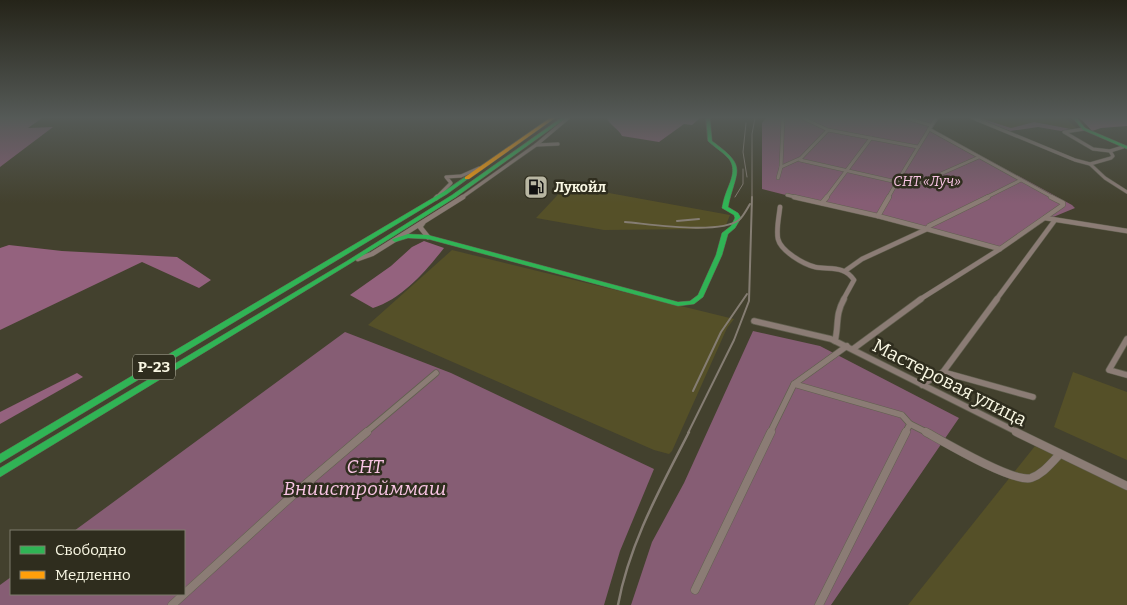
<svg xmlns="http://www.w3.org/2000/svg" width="1127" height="605" font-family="Bitter,serif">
<rect width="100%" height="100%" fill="#43412e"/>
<!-- built -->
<g fill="#555028">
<polygon points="980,118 1066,118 1076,128 1071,129 1034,122 1011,128"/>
<polygon points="568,184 609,193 730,215 726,225 701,229 604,230 536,218"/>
<polygon points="452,250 734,319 727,328 672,451 669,454 654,450 368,325"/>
<polygon points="1073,372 1127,392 1127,460 1054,427"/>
<polygon points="1035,446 1127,490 1127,605 908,605"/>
</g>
<!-- green -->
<g fill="#865d74">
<polygon points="0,118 42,118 28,128 53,127 0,167"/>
<polygon points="766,118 939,118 932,129 1072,205 1075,208 1046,220 1002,250 762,189 762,123"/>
<polygon points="974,118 980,118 1011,128 1034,122 1071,129 1061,131 1038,127 1010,131"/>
<polygon points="753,331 820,346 959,418 831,605 631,605 652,542 684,483"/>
<polygon points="345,332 451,373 654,469 620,551 604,605 0,605 0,585 11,577 11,594 184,594 184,531 74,531"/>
</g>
<!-- forest -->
<g fill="#94627e">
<path d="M607,118H700L692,125L684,124L659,142L622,136C618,128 610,126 607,118Z"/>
<polygon points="1080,118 1127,118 1127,126 1101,128 1092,131"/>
<path d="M424,241L444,248C426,271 402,299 373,308L350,295L391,266L412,247Z"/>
<polygon points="9,245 62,251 177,257 211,280 199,288 142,262 0,330 0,248"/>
<polygon points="77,373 83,377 0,424 0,412"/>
</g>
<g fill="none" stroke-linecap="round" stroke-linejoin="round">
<!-- street-far3 casing -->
<g stroke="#626050" stroke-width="4">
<g id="street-far3">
<polyline points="803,118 828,130"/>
<polyline points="906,118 930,125"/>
<polyline points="973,118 1075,160 1090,164 1105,178 1127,192"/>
<polyline points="929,129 1054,198"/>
<polyline points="1084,129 1064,132 1093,149 1110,151"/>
<polyline points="536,145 558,144"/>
<polyline points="800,160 897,182 936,118"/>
<polyline points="1090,164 1111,158 1113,156 1110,151 1123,147"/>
<polyline points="781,167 783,118"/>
<polyline points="778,178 781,167 801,158 828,130 918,147"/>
<polyline points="787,195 799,198"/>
<polyline points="436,198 451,183 446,177 461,176 479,168"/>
<polyline points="461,198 536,145 568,118"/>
<polyline points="826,198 871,138"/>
<polyline points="888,198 897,182 918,184 979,157"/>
<polyline points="985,198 1021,180"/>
</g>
</g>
<!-- street-far2 casing -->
<g stroke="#626050" stroke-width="5.5">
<g id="street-far2">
<polyline points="794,197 878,216"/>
<polyline points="889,197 878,216 927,229 929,226 988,197"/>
<polyline points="436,198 437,197"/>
<polyline points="822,203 827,197"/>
<path d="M780,207C779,217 776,229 778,239C781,251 803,264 815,267C830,270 844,265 854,280L843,300"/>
<polyline points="1045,218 1127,231"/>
<polyline points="423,223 420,227 428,237"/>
<polyline points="358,259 372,254 463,197"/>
<polyline points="845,271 862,259 927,229 1000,249"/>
<polyline points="919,300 1000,249 1063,205 1063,203 1051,197"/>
<polyline points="996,300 1055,220"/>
</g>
</g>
<!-- street-far1 casing -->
<g stroke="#626050" stroke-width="7">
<g id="street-far1">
<polyline points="997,299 943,372 1033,397"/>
<polyline points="754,321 831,339 1019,433"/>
<polyline points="1127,339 1109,370 1127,375"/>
<path d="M835,341C839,324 835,315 844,299"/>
<polyline points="853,349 921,299"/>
<polyline points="794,384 902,415 910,424 905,433"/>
<polyline points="922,385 943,372"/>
<polyline points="910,424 928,433"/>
<polyline points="365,433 436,373"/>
<polyline points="770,433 794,384 847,346"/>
</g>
</g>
<!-- street casing -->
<g stroke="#626050" stroke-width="9">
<g id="street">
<path d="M926,432C944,442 1013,483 1031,478C1043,474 1051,463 1060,454"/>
<polyline points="1016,432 1127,486"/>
<polyline points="695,590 771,432"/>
<polyline points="172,605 293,495 367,432"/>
<polyline points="819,605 906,432"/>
</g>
</g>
<!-- fast casing -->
<g stroke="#626050" stroke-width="1">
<g id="fast">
<polygon points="561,118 566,118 456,197 351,263 0,477 0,468 347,261 452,195"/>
<path d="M706,118H710L712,141C749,168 736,169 728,207L738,213L741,218L735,228L728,234L722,255L703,297L694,304L678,306L428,239L408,238L395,242L392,240L393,239L408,234L428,235L678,302L690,301L698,295L716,255L722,233L731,226L735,218L734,215L722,208C723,203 724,198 726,193C730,182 737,170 729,159C723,152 714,147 708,141Z"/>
<polygon points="1073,118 1077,118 1085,128 1127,146 1127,149 1083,130"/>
<polygon points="465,177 469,178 447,194 0,463 0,454 443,192"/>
</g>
</g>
<!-- slow casing -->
<g stroke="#626050" stroke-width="1">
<polygon id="slow" points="550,118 555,118 469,179 465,179 465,177"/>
</g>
<!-- street-far3 -->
<use href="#street-far3" stroke="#8b7c75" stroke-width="3"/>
<!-- street-far2 -->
<use href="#street-far2" stroke="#8b7c75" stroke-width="4.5"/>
<!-- street-far1 -->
<use href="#street-far1" stroke="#8b7c75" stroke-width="5.5"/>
<!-- street -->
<use href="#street" stroke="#8b7c75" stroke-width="8"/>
<!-- fast -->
<use href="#fast" fill="#30b455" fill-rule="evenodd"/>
<!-- slow -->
<use href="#slow" fill="#ff9f0a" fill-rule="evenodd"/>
<!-- rail-far2 -->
<g stroke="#857d73" stroke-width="1">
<polyline points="746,123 743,152 747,177"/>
<polyline points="735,197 743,184 743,169"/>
<polyline points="752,198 752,134 755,118"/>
</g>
<!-- rail-far1 -->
<g stroke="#857d73" stroke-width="2">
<polyline points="677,221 699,219"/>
<path d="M625,222C650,224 719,235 739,220C743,217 747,209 750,204"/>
<polyline points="693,391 721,332 747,294"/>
<polyline points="688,433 734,340 749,301 752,197"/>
</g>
<!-- rail -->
<path stroke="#857d73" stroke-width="2.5" d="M618,605C629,544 661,487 689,432"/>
</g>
<!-- sky -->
<linearGradient id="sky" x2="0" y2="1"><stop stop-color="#252419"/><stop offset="0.58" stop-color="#555a57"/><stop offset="1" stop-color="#555a57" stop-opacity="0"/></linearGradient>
<rect width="1127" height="203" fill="url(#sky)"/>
<!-- icons -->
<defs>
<g id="fuel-square" transform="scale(1.25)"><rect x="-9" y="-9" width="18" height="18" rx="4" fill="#b9b7a3" stroke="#2f2d1e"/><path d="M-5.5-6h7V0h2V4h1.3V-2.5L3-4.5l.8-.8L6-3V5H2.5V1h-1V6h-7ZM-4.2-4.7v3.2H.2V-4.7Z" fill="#111"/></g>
</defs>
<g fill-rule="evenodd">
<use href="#fuel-square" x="536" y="187"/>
</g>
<g text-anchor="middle" stroke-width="5" stroke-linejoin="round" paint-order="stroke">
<!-- far-park labels -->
<g font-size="14" font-style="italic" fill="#fac6e5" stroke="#2f2d1e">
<text x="927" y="186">СНТ «Луч»</text>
</g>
<!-- far-poi labels -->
<g font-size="14" font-weight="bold" fill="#f8f6e2" stroke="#2f2d1e" text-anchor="start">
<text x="554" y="192">Лукойл</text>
</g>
<!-- shield labels -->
<rect fill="#2f2d1e" stroke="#bcbaa7" stroke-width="1" x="133" y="354.5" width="42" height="25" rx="4"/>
<g font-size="15" font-weight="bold" fill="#f8f6e2">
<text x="154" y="372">Р-23</text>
</g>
<!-- near-street labels -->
<g font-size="19" fill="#f8f6e2" stroke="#2f2d1e">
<text transform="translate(950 382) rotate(27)" y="7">Мастеровая улица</text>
</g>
<!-- near-park labels -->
<g font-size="19" font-style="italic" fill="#fac6e5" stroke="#2f2d1e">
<text x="365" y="473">СНТ<tspan x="365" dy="22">Вниистройммаш</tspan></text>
</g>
</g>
<!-- legend -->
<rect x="10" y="530" width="175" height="65" fill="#2f2d1e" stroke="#7f7d6c"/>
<rect x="20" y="546" width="25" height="8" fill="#30b455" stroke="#7f7d6c"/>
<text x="55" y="555" font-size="15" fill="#f8f6e2">Свободно</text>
<rect x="20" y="571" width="25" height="8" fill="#ff9f0a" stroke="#7f7d6c"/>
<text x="55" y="580" font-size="15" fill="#f8f6e2">Медленно</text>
</svg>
